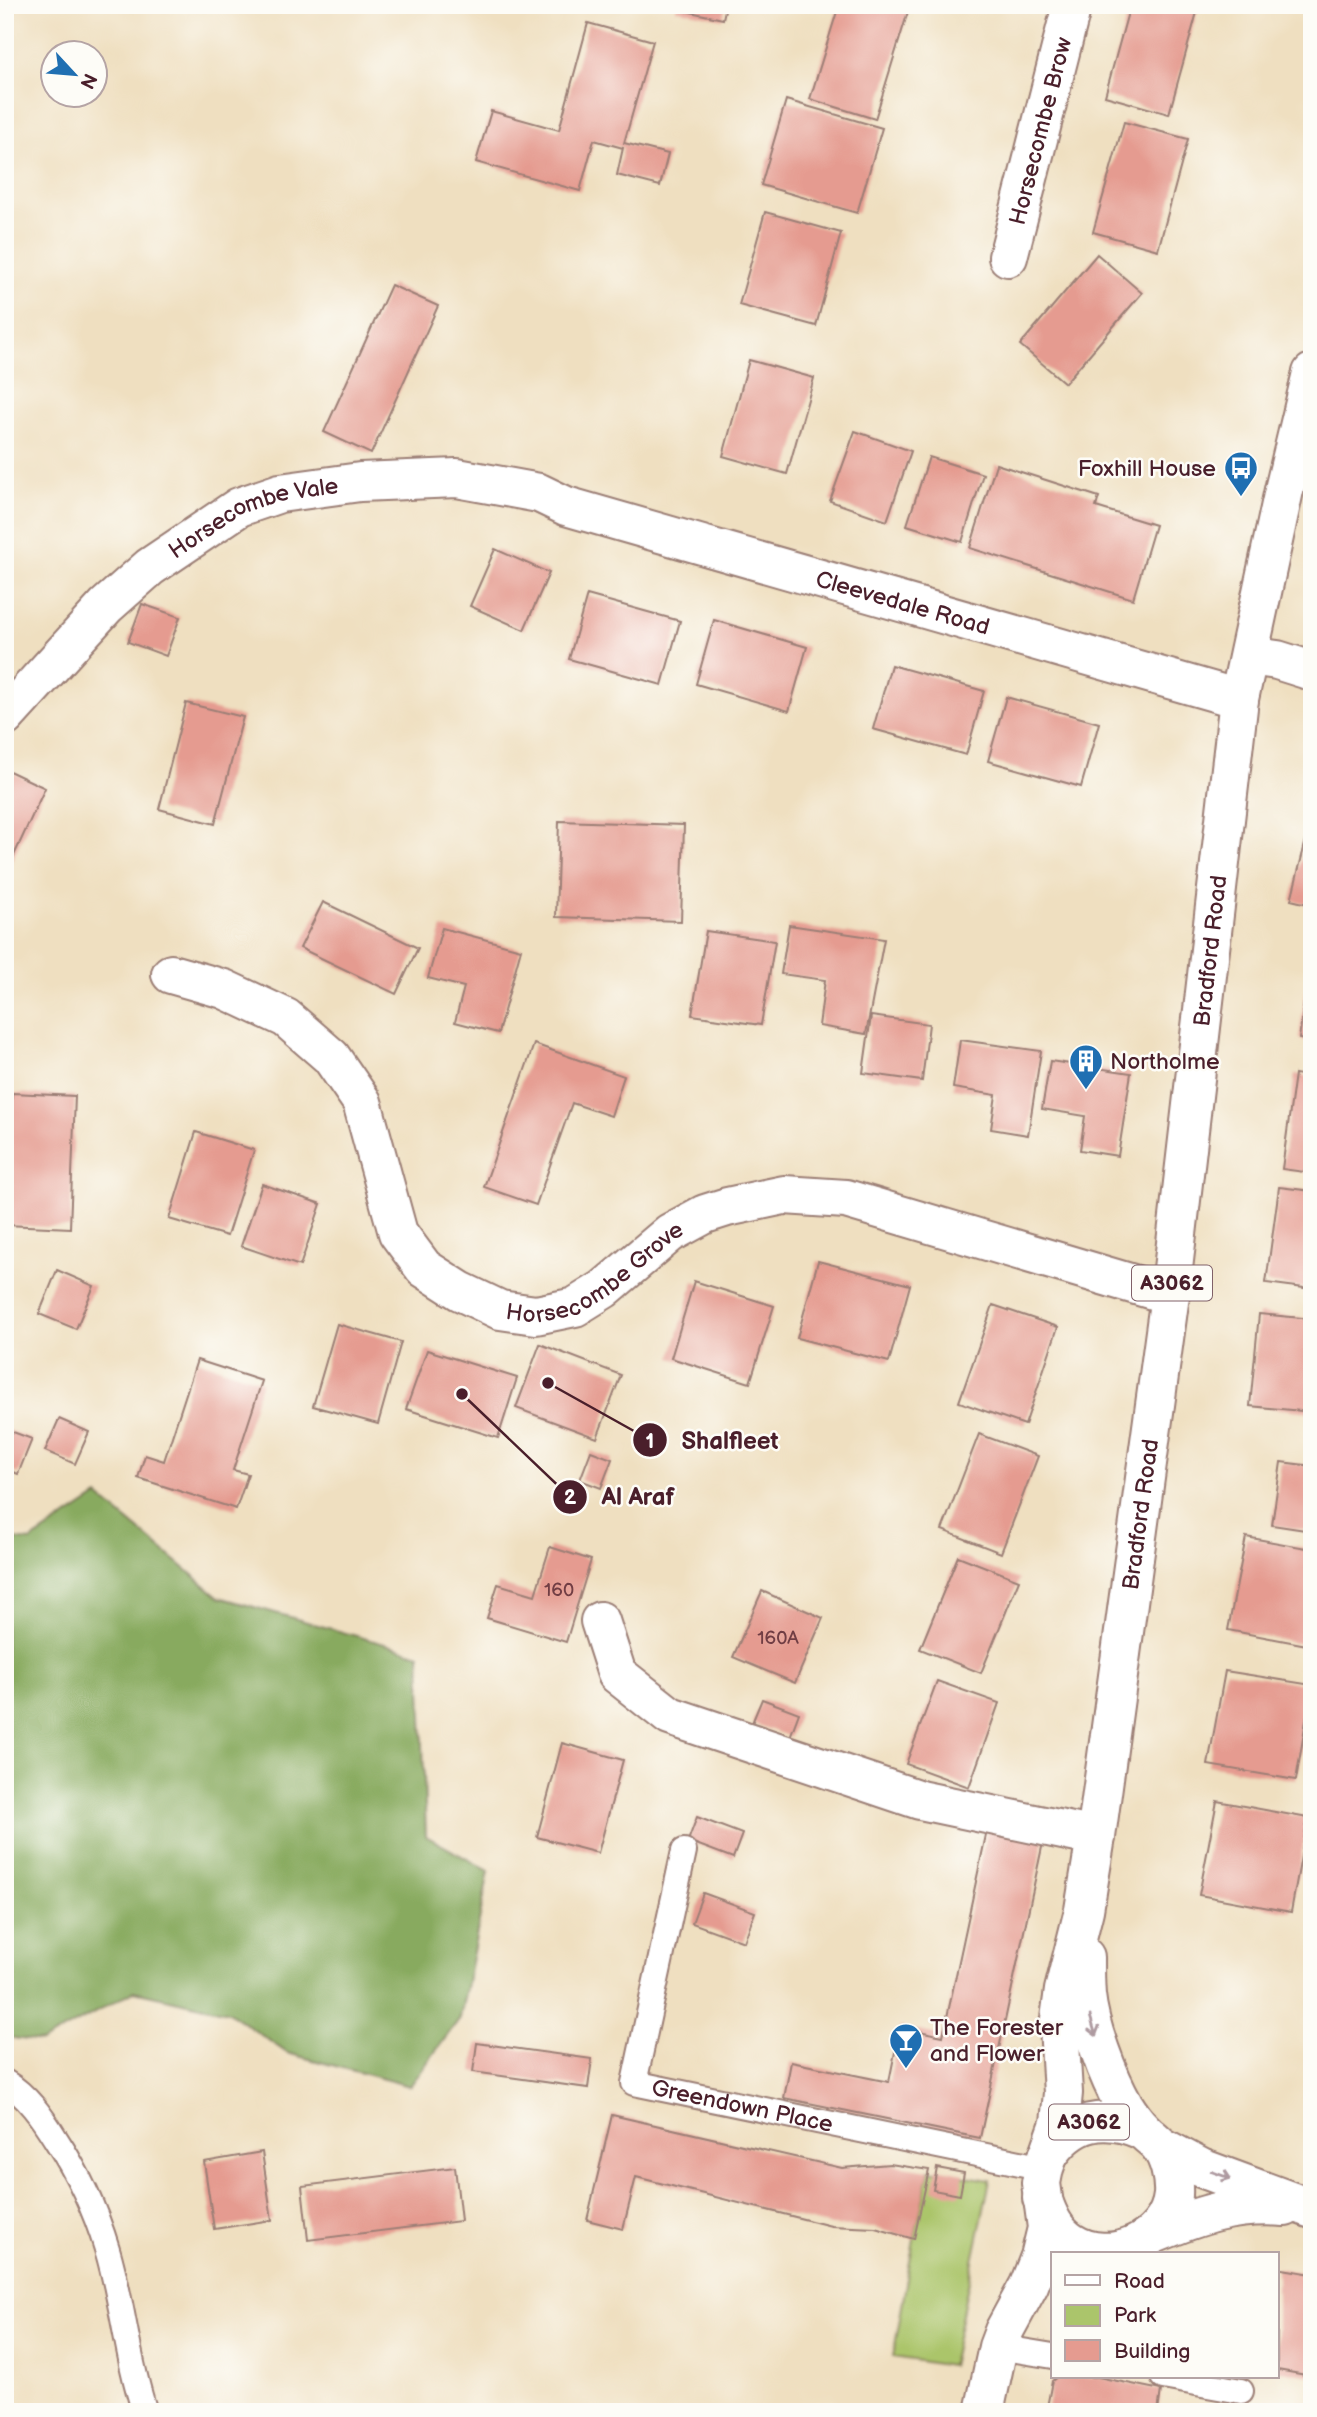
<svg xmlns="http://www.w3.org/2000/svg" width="1317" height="2417" font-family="'Balsamiq Sans',sans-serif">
<rect width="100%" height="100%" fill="#fdfcf7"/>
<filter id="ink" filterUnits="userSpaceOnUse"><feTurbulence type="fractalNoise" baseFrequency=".0143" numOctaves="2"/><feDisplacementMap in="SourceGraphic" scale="14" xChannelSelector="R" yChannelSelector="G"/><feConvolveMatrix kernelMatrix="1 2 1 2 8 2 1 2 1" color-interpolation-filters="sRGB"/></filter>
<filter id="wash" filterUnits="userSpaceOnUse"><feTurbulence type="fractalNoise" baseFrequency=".00686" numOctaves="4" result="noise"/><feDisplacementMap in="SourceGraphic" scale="28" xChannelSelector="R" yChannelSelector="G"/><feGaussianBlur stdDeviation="1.57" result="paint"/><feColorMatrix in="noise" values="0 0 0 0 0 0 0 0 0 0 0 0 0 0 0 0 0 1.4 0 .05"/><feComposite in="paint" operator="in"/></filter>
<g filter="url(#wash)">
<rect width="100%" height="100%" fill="#efdfc0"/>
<!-- green -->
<polygon fill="#abc56b" stroke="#7a724b" stroke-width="2" points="929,2170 990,2180 951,2366 893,2357 914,2239"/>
<!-- forest -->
<polygon fill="#88aa5f" stroke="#696445" stroke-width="2" points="98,1496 219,1597 420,1654 426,1836 489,1871 460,2018 410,2086 287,2053 228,2012 134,1991 42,2042 5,2037 5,1538 30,1541"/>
<g id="blocks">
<!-- building -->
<g fill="#e59b90">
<polygon points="677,5 726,5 723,19 676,9"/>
<polygon points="839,5 910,5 875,119 810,99"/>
<polygon points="1130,5 1199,5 1169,114 1105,96"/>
<polygon points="588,23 653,41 624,143 668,154 660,186 617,175 623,148 594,140 580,191 476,162 491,111 559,130"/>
<polygon points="786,100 882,128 857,213 761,185"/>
<polygon points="1124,122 1188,139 1158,250 1093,232"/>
<polygon points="765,212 841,233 816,326 739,305"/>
<polygon points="1097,254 1142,293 1065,383 1020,345"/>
<polygon points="391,285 438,306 371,454 324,432"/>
<polygon points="749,360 814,378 787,474 723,456"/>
<polygon points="855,431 911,451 887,521 830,501"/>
<polygon points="929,457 983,474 962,542 907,525"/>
<polygon points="996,464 1099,497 1096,507 1155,525 1133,599 970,548"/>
<polygon points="495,549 549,573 524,630 470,606"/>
<polygon points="587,595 680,621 662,685 569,659"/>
<polygon points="142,604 180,617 166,656 128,642"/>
<polygon points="714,620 807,647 789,711 696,684"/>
<polygon points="891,665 984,691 966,755 873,729"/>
<polygon points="1006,697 1099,723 1081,787 988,761"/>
<polygon points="186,703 243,717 215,824 159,809"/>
<polygon points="5,769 45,788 5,875"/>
<polygon points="1311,820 1312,820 1312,905 1291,900"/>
<polygon points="559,821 684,825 681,921 556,917"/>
<polygon points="323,902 418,948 396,994 300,948"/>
<polygon points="789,925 884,939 866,1034 819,1026 825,980 781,974"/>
<polygon points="442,928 521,949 498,1033 455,1022 464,987 428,978"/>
<polygon points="706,931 775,941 761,1025 692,1015"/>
<polygon points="1310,959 1312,959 1312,1041 1299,1039"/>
<polygon points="871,1016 929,1024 922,1081 863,1073"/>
<polygon points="960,1040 1041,1051 1028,1135 991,1129 996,1095 953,1088"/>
<polygon points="534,1044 624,1076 611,1116 572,1103 536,1205 484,1187"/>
<polygon points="1050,1061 1131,1073 1118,1156 1080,1150 1085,1116 1042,1109"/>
<polygon points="1295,1074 1312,1077 1312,1173 1282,1169"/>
<polygon points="12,1093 75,1096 70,1228 6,1225"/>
<polygon points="196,1132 254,1150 227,1236 169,1219"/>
<polygon points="262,1184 321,1204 300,1266 241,1246"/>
<polygon points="1279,1187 1312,1191 1312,1289 1266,1283"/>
<polygon points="818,1261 910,1285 889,1362 797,1338"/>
<polygon points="57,1270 94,1286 76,1329 39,1314"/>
<polygon points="694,1281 774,1306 750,1383 671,1358"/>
<polygon points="993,1305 1058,1327 1025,1425 959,1402"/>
<polygon points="1259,1314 1312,1319 1312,1412 1250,1406"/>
<polygon points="337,1324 401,1342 378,1424 313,1406"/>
<polygon points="540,1344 621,1375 597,1438 516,1408"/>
<polygon points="427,1350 517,1378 498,1438 406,1409"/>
<polygon points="197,1360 262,1381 233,1470 248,1474 236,1509 138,1478 145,1455 164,1461"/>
<polygon points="59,1419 89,1432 75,1464 45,1451"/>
<polygon points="5,1429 32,1439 18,1474 5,1469"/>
<polygon points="979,1434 1038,1456 1001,1553 942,1530"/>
<polygon points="591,1451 612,1459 601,1488 580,1480"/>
<polygon points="1281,1462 1312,1466 1312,1531 1272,1525"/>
<polygon points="1246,1537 1312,1549 1312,1646 1228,1630"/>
<polygon points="550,1547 591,1560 566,1642 487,1618 498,1584 535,1595"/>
<polygon points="958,1556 1019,1580 981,1673 920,1649"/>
<polygon points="762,1591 823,1618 795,1683 733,1657"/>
<polygon points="1225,1671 1312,1685 1296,1780 1208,1765"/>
<polygon points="937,1681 999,1703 969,1787 906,1764"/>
<polygon points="762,1699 799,1713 790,1737 752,1723"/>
<polygon points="562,1743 623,1760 598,1853 537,1837"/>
<polygon points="1217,1801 1308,1818 1291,1912 1199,1895"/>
<polygon points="697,1817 742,1834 733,1858 688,1841"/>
<polygon points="989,1821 1045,1833 980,2138 784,2098 791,2062 889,2082 900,2027 943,2036"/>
<polygon points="703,1893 755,1912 744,1942 692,1923"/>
<polygon points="477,2043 592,2059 588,2088 473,2072"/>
<polygon points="612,2115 842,2168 890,2164 929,2170 914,2239 875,2228 831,2226 636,2177 623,2229 587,2220"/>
<polygon points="262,2152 272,2220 214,2229 204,2162"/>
<polygon points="455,2167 461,2221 308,2240 302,2186"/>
<polygon points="937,2168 964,2173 960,2195 933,2190"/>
<polygon points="1277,2268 1312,2274 1312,2376 1277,2370"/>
<polygon points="1057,2377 1098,2377 1161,2390 1158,2412 1064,2412 1047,2407 1052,2381"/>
</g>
</g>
</g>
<g filter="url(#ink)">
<use href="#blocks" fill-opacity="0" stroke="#9c7f76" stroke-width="2"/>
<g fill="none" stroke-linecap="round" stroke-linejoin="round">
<!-- lane casing -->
<g stroke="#9c7f76" stroke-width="28">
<g id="lane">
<path id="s1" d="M684,1851L634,2083L1044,2168"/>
<path d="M5,2082C27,2095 42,2117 55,2138C78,2173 95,2209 107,2249C123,2302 127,2359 145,2412"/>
<polyline points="998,2347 1053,2356"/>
<polyline points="1163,2377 1241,2391"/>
</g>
</g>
<!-- street casing -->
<g stroke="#9c7f76" stroke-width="42">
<g id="street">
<path id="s2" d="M1008,257L1072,5"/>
<polyline points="1249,656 1277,660 1312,671"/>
<path id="s3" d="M5,717L106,606L150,567L239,507L280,493L360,482L457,478L539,493L566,506L1239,699"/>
<path id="s4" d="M171,974L224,989L286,1018L331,1057L362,1102L398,1233L424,1268L460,1291L500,1310L536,1315L575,1307L604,1289L670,1233L705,1214L727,1207L784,1195L846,1199L1170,1295"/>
<polyline points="600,1621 617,1674 670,1716 920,1800 1096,1837"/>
<polyline points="1160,2146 1201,2168 1312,2209"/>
<path d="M1154,2234C1199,2215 1235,2203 1285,2207"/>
</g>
</g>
<!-- primary casing -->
<g stroke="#9c7f76" stroke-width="42">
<g id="primary">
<path d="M1048,2156C1072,2120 1104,2113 1142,2130"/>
<path d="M1042,2198C1048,2215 1055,2232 1071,2242C1109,2267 1168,2242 1173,2195C1174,2179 1169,2157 1159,2145C1154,2139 1148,2136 1143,2130C1136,2123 1129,2113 1124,2105C1108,2077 1089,2026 1086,1995C1085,1982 1085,1970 1085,1957"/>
<path id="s5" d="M984,2412L998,2347L1004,2331L1029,2285L1040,2257L1047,2228L1041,2183L1044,2168L1060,2123L1063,2093L1059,2026L1064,1990L1084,1910L1096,1837L1170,1295L1239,699L1284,490L1312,373"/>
</g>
</g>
<!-- lane -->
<use href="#lane" stroke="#fff" stroke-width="24"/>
<!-- street -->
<use href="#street" stroke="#fff" stroke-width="38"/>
<!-- primary -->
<use href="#primary" stroke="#fff" stroke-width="38"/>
</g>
<!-- one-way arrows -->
<defs><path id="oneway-shaft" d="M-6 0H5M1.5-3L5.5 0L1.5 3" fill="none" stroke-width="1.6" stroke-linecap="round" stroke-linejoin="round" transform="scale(1.75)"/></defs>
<g stroke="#ae9aa0">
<use href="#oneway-shaft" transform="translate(1093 2026) rotate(74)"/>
<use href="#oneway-shaft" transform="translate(1221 2175) rotate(20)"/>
</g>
</g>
<!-- icons -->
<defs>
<g id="bus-pin" transform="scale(1.75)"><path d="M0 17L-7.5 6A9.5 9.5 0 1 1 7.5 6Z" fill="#1f6fb2" stroke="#fdfcf7"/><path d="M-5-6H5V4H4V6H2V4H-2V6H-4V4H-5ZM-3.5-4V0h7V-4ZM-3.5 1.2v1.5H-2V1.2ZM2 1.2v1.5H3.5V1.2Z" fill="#fff"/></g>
<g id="building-pin" transform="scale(1.75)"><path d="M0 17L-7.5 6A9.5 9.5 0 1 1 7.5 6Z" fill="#1f6fb2" stroke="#fdfcf7"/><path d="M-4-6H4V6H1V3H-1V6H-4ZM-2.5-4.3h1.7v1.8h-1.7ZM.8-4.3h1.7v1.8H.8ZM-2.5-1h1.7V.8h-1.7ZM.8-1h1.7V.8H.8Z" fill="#fff"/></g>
<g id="bar-pin" transform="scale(1.75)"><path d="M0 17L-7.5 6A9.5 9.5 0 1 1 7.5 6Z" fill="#1f6fb2" stroke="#fdfcf7"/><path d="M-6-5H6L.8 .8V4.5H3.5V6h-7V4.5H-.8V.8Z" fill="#fff"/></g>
</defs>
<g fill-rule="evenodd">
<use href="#bus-pin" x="1241" y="468"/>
<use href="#building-pin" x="1086" y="1061"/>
<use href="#bar-pin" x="906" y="2040"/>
</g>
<g text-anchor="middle" stroke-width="5" stroke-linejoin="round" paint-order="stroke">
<!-- number labels -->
<g font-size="19" fill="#713e44">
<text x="559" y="1596">160</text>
<text x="778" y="1644">160А</text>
</g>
<!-- shield labels -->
<g fill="#fdfcf7" stroke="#806168" stroke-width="2">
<rect x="1132" y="1265.5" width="80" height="35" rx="5"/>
<rect x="1049" y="2104.5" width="80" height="35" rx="5"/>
</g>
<g font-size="21" font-weight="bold" fill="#4a1f2b">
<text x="1172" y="1290">A3062</text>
<text x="1089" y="2129">A3062</text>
</g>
<!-- street labels -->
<g font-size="23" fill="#4a1f2b" stroke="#fdfcf7">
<text dy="8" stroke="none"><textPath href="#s2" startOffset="130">Horsecombe Brow</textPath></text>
<text dy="8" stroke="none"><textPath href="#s3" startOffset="326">Horsecombe Vale</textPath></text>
<text dy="8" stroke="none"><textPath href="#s3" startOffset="1001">Cleevedale Road</textPath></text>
<text dy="8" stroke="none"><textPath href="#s5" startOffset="1488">Bradford Road</textPath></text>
<text dy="8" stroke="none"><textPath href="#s4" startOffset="612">Horsecombe Grove</textPath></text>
<text dy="8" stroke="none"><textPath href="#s5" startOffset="920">Bradford Road</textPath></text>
<text dy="8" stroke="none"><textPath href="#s1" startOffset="348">Greendown Place</textPath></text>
</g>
<!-- poi labels -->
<g font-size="23" fill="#4a1f2b" stroke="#fdfcf7" text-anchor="start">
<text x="1216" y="476" text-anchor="end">Foxhill House</text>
<text x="1110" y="1069">Northolme</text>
<text x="930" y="2035">The Forester<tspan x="930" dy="26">and Flower</tspan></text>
</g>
</g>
<!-- callouts -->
<path fill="none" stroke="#4a1f2b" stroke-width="2.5" d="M548 1383L650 1440M462 1394L570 1497"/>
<g fill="#4a1f2b" stroke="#fdfcf7" stroke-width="2.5">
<circle cx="548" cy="1383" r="7"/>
<circle cx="462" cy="1394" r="7"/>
<circle cx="650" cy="1440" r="18"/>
<circle cx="570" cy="1497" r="18"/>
</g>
<g font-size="21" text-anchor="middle" font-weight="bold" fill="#fff">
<text x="650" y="1448">1</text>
<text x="570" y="1504">2</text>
</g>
<g font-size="24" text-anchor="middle" font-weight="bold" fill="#4a1f2b" stroke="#fdfcf7" stroke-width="5" stroke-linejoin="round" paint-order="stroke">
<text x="730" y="1449">Shalfleet</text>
<text x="638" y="1505">Al Araf</text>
</g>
<!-- margin -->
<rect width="1317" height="2417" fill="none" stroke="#fdfcf7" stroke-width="28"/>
<!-- legend -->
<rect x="1051" y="2252" width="228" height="126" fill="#fdfcf7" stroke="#b5a4a5" stroke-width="2"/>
<rect x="1065" y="2275" width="35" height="10" fill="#ffffff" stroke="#b5a4a5" stroke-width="2"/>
<text x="1114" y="2288" font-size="21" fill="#4a1f2b">Road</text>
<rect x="1065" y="2305" width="35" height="21" fill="#abc56b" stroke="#b5a4a5" stroke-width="2"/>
<text x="1114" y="2322" font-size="21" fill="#4a1f2b">Park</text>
<rect x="1065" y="2340" width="35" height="21" fill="#e59b90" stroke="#b5a4a5" stroke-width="2"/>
<text x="1114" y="2358" font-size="21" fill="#4a1f2b">Building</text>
<!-- north arrow -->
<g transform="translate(74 74) rotate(116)"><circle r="33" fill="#fdfcf7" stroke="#b5a4a5" stroke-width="2"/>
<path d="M0-5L12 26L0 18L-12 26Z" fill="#1f6fb2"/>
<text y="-10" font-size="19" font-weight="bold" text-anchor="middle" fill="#4a1f2b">N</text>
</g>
</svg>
